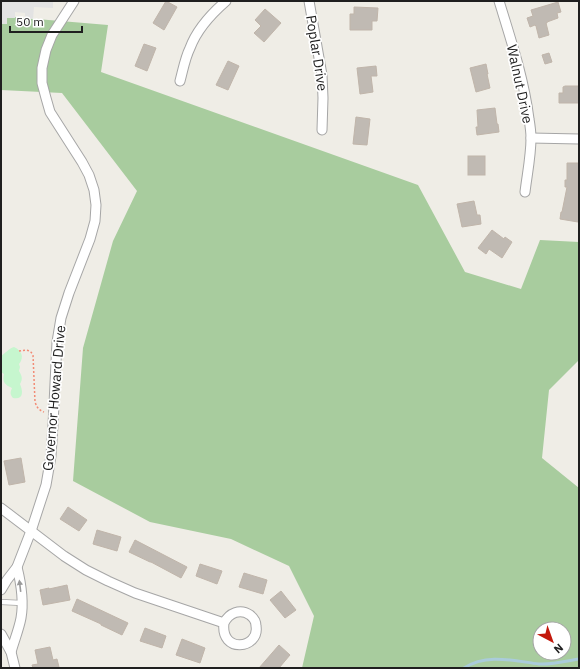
<svg xmlns="http://www.w3.org/2000/svg" width="580" height="669" font-family="'IBM Plex Sans',sans-serif">
<rect width="100%" height="100%" fill="#efede6"/>
<!-- forest -->
<path fill="#a8cc9e" fill-rule="evenodd" d="M1,16L108,25L101,72L418,185L465,272L521,289L540,240L579,242V360L549,390L542,458L579,488V668H302L314,616L289,566L231,539L150,522L73,481L83,348L113,241L137,191L62,93L1,90ZM540,629H564V653H540Z"/>
<!-- park -->
<path fill="#c6f6ce" d="M14,347C21,350 25,357 19,364L20,367L19,371C22,376 23,379 20,384C23,391 24,400 13,398C10,394 10,393 12,388C5,385 2,382 4,374L1,372V356C6,353 8,349 14,347Z"/>
<!-- parking -->
<polygon fill="#e3e3e3" points="1,1 53,1 53,8 34,7 33,19 25,18 25,13 15,12 15,18 7,18 7,24 1,24"/>
<g fill="none" stroke-linecap="round" stroke-linejoin="round">
<!-- stream -->
<path stroke="#aaccda" stroke-width="3" d="M464,668C487,653 514,661 539,664C550,665 567,661 579,659"/>
</g>
<!-- building -->
<g fill="#c0bab3" stroke="#c0b5aa">
<polygon points="166,1 177,7 164,30 153,23"/>
<polygon points="558,2 561,12 557,13 558,18 547,22 547,23 546,23 549,35 539,38 536,26 535,25 530,27 527,18 533,16 531,10"/>
<polygon points="354,7 378,8 377,21 372,21 372,30 350,30 350,14 354,14"/>
<polygon points="265,9 281,23 264,42 254,33 261,26 255,20"/>
<polygon points="144,44 156,48 147,71 135,66"/>
<polygon points="549,53 552,62 545,64 542,55"/>
<polygon points="228,61 239,66 228,90 216,85"/>
<polygon points="486,64 488,74 487,74 490,88 476,92 470,68"/>
<polygon points="376,66 377,76 371,76 373,92 360,94 357,68"/>
<polygon points="565,86 579,86 579,103 559,103 559,93 563,93 563,87"/>
<polygon points="495,108 497,124 498,124 499,132 477,135 476,127 478,127 477,110"/>
<polygon points="356,117 370,119 367,145 353,144"/>
<rect x="468" y="156" width="17" height="19"/>
<polygon points="567,163 579,163 579,217 578,222 560,219 561,212 562,212 567,187 565,187 565,180 567,180"/>
<polygon points="474,201 477,215 480,215 481,224 462,227 457,204"/>
<polygon points="492,230 504,239 505,237 512,242 502,258 489,249 486,254 478,248"/>
<polygon points="21,458 25,482 9,485 4,461"/>
<polygon points="68,507 87,520 79,531 60,519"/>
<polygon points="97,530 121,537 117,551 93,544"/>
<polygon points="135,540 187,567 181,578 151,562 150,562 129,552"/>
<polygon points="200,564 222,571 217,584 196,576"/>
<polygon points="244,573 267,580 263,594 239,587"/>
<polygon points="67,585 70,600 43,605 40,590 49,588 49,589"/>
<polygon points="281,591 296,610 285,618 270,600"/>
<polygon points="77,599 128,623 122,635 101,625 101,624 72,611"/>
<polygon points="145,628 166,636 162,648 140,641"/>
<polygon points="182,639 205,648 200,663 176,655"/>
<polygon points="279,645 290,655 279,668 259,668"/>
<polygon points="50,647 53,660 57,659 59,667 55,668 33,668 32,665 38,664 35,650"/>
</g>
<g fill="none" stroke-linecap="round" stroke-linejoin="round">
<!-- service casing -->
<g stroke="#a6a6a6" stroke-width="6">
<polyline id="service" points="1,602 22,603"/>
</g>
<!-- minor casing -->
<g stroke="#a6a6a6" stroke-width="11">
<g id="minor">
<polyline points="309,1 322,75 323,98 322,130"/>
<path d="M499,1C511,40 524,79 529,119C530,125 531,132 531,138C531,156 527,175 525,192"/>
<path d="M180,81C183,70 185,58 190,48C197,29 211,14 226,1"/>
<polyline points="531,138 579,139"/>
<path d="M1,508L64,556L86,570L108,581L135,593L224,623C229,613 240,608 250,615C254,618 256,621 256,626C260,649 220,654 224,623"/>
<polyline points="1,590 7,580 17,567 31,531 46,485 51,456 53,425 57,342 61,318 69,293 90,239 95,221 96,205 94,190 89,175 82,162 50,112 46,98 42,83 42,68 46,50 52,35 74,1"/>
<polyline points="1,634 11,652 15,668"/>
<path d="M11,652C14,641 19,629 21,618C24,601 21,583 17,567"/>
</g>
</g>
<!-- path -->
<path stroke="#f28b75" stroke-width="1.5" stroke-dasharray="2 2" stroke-linecap="butt" d="M19,351C25,350 30,349 33,355L35,402C37,408 39,410 44,412"/>
<!-- service -->
<use href="#service" stroke="#fff" stroke-width="4.5"/>
<!-- minor -->
<use href="#minor" stroke="#fff" stroke-width="9"/>
</g>
<!-- one-way arrows -->
<defs><path id="oneway-solid" d="M-6-.8H1V-3.2L6.5 0L1 3.2V.8H-6Z"/></defs>
<use fill="#9a9a9a" href="#oneway-solid" transform="translate(20 586) rotate(-97)"/>
<g text-anchor="middle" stroke-width="3.5" stroke-linejoin="round" paint-order="stroke">
<!-- street labels -->
<g font-size="14" fill="#1f1f1f" stroke="#fff">
<text transform="translate(317 53) rotate(81)" y="5">Poplar Drive</text>
<text transform="translate(520 84) rotate(78)" y="5">Walnut Drive</text>
<text transform="translate(54 398) rotate(-85)" y="5">Governor Howard Drive</text>
</g>
</g>
<!-- border -->
<rect width="580" height="669" fill="none" stroke="#1f1f1f" stroke-width="4"/>
<!-- north arrow -->
<g transform="translate(552 641) rotate(139)"><circle r="19" fill="#ffffff" stroke="#a5a5a5"/>
<path d="M0-3L7 15L0 10L-7 15Z" fill="#c3190c"/>
<text y="-6" font-size="11" font-weight="bold" text-anchor="middle" fill="#1f1f1f">N</text>
</g>
<!-- scale -->
<path d="M10 26v6h72v-6" fill="none" stroke="#1f1f1f" stroke-width="2"/>
<text x="16" y="26" font-size="12" fill="#1f1f1f" stroke="#ffffff" stroke-width="3" paint-order="stroke">50 m</text>
</svg>
